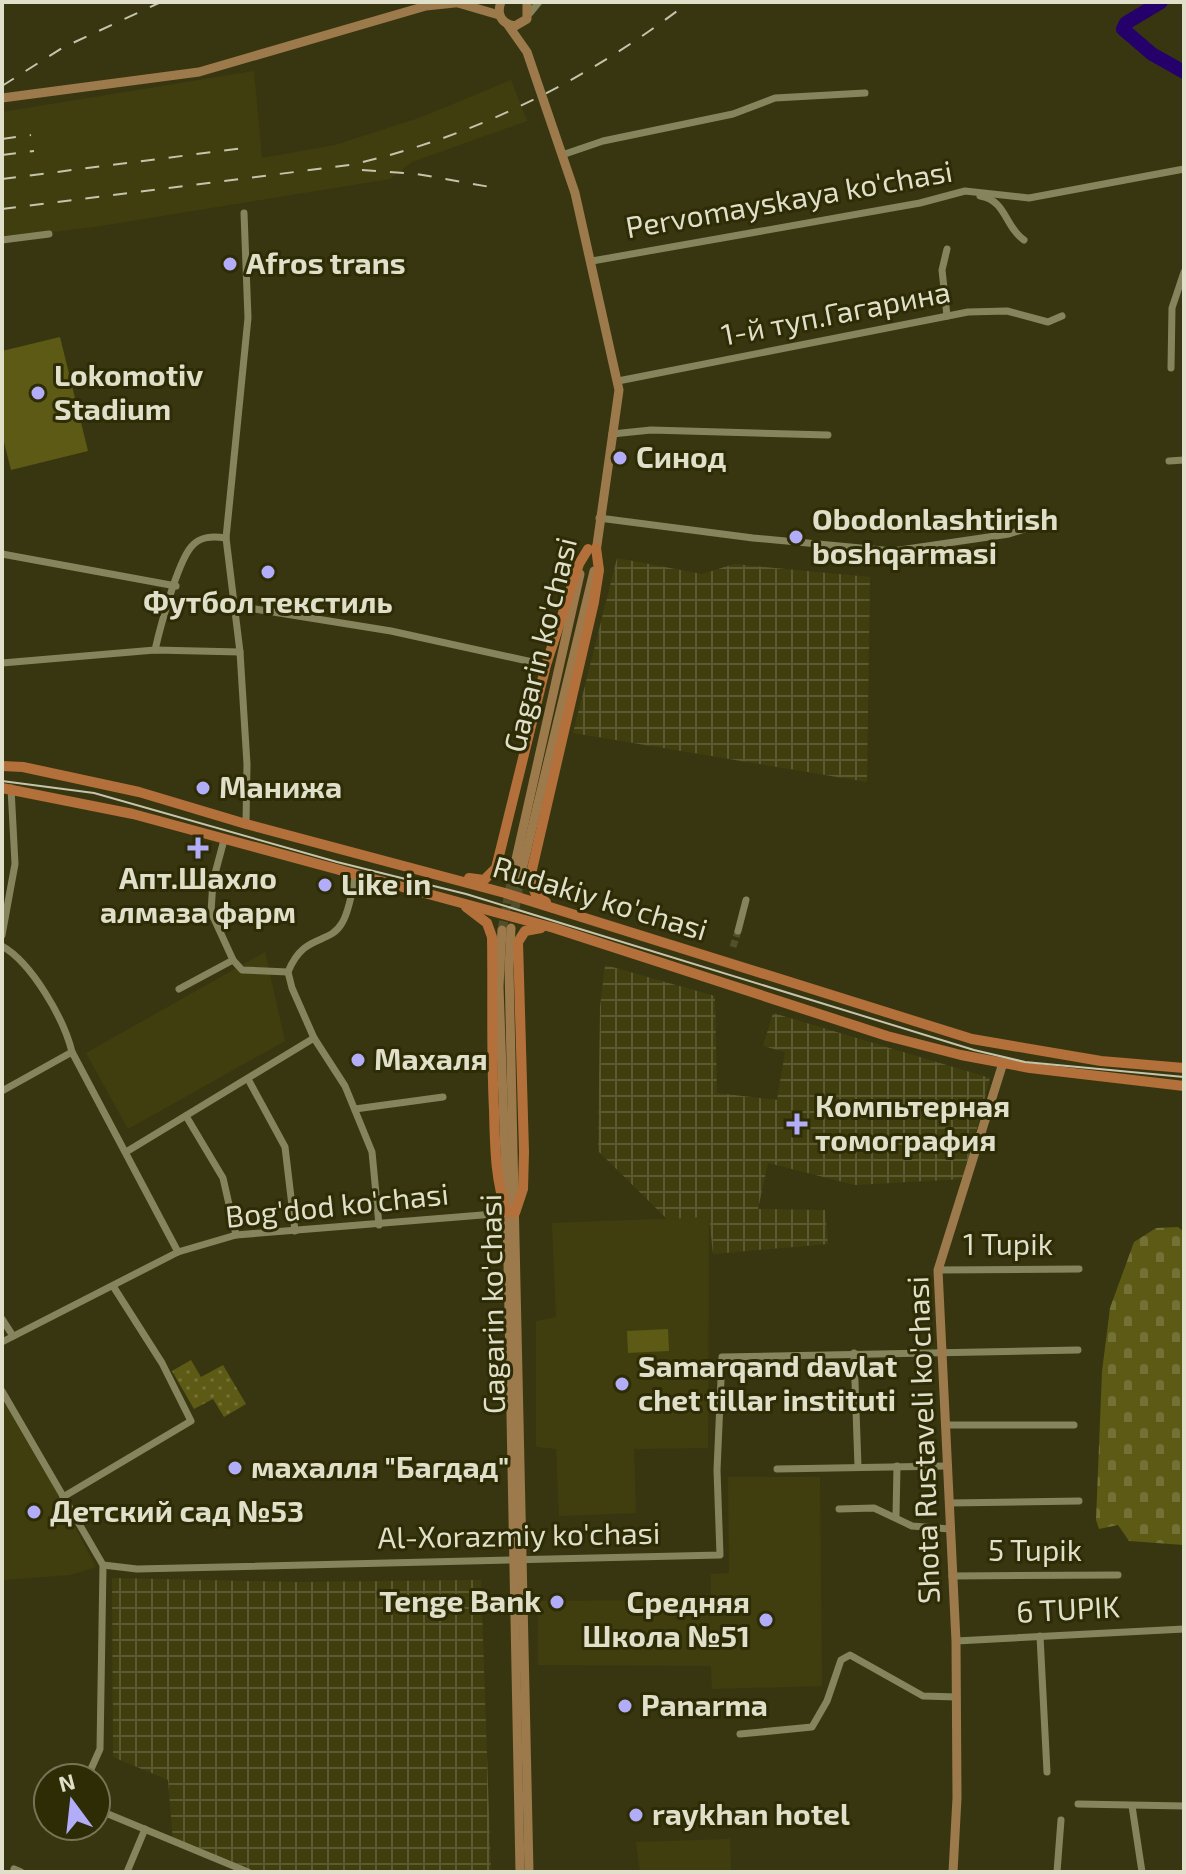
<svg xmlns="http://www.w3.org/2000/svg" width="1186" height="1874" font-family="'Exo 2',sans-serif">
<defs>
<pattern id="industrial-grid" width="8" height="8" patternUnits="userSpaceOnUse" patternTransform="scale(2)"><rect width="8" height="8" fill="#403e0e"/><path d="M0 4h8M4 0v8" fill="none" stroke="#5b5930"/></pattern>
<pattern id="grass-dots" width="8" height="8" patternUnits="userSpaceOnUse" patternTransform="scale(2)"><rect width="8" height="8" fill="#5d5a15"/><path d="M2 2h.1M6 6h.1" fill="none" stroke="#747136" stroke-width="1.8" stroke-linecap="round"/></pattern>
<pattern id="cemetery-stones" width="16" height="16" patternUnits="userSpaceOnUse" patternTransform="scale(2)"><rect width="16" height="16" fill="#5d5a15"/><path d="M2 7V4a2 2 0 0 1 4 0v3zM10 15v-3a2 2 0 0 1 4 0v3z" fill="#747136"/></pattern>
</defs>
<rect width="100%" height="100%" fill="#383610"/>
<!-- built -->
<g fill="#403e0e">
<polygon points="254,71 262,158 335,145 419,118 511,80 527,121 412,162 390,179 94,227 2,238 2,112"/>
<polygon points="265,952 285,1041 128,1129 86,1053"/>
<polygon points="709,1217 708,1448 634,1449 636,1513 559,1516 556,1449 536,1447 536,1321 556,1317 552,1223"/>
<polygon points="2,1398 38,1457 96,1567 70,1575 2,1580"/>
<polygon points="728,1477 820,1477 822,1686 712,1689 711,1666 538,1665 538,1601 675,1600 676,1610 709,1608 711,1623 711,1574 729,1573"/>
<polygon points="730,1839 731,1872 640,1872 636,1842"/>
</g>
<!-- industrial -->
<g fill="url(#industrial-grid)">
<polygon points="617,558 702,574 734,564 870,577 867,782 573,733"/>
<polygon points="605,965 715,996 717,1093 777,1100 785,1052 763,1046 773,1013 990,1078 964,1179 855,1185 768,1163 758,1209 825,1210 828,1244 713,1254 709,1217 667,1219 598,1151 600,1007"/>
<polygon points="112,1578 296,1582 481,1580 491,1872 239,1872 173,1842 168,1780 113,1757"/>
</g>
<!-- grass -->
<polygon fill="url(#grass-dots)" points="191,1360 201,1377 223,1365 246,1404 224,1417 213,1399 194,1409 172,1371"/>
<!-- cemetery -->
<polygon fill="url(#cemetery-stones)" points="1178,1227 1184,1232 1184,1545 1129,1541 1118,1525 1099,1529 1096,1520 1102,1371 1110,1308 1134,1242 1156,1228"/>
<!-- pitch -->
<g fill="#5d5a15">
<polygon points="60,337 88,451 11,470 2,434 2,351"/>
<polygon points="668,1329 669,1351 628,1353 627,1331"/>
</g>
<g fill="none" stroke-linecap="round" stroke-linejoin="round">
<!-- river -->
<polyline stroke="#26006a" stroke-width="14" points="1161,2 1126,23 1123,29 1152,54 1184,72"/>
<!-- street-tunnel -->
<polyline stroke="#514f2c" stroke-width="7" stroke-dasharray="7 3.5" stroke-linecap="butt" points="733,947 738,931"/>
<!-- secondary-tunnel -->
<g stroke="#514f2c" stroke-width="9" stroke-dasharray="9 4.5" stroke-linecap="butt">
<polyline points="513,921 520,878"/>
<polyline points="502,930 512,877"/>
</g>
<!-- street -->
<g stroke="#86845d" stroke-width="7">
<polyline points="530,13 539,2"/>
<polyline points="562,155 603,141 733,114 775,98 865,93"/>
<path d="M980,196C1006,200 1005,227 1024,240"/>
<polyline points="244,213 248,318 226,538 240,652 247,764 246,824"/>
<polyline points="2,240 49,234"/>
<polyline points="947,249 942,270 947,316"/>
<polyline points="592,261 920,203 965,191 1029,198 1184,169"/>
<polyline points="1171,368 1172,308 1184,272"/>
<polyline points="618,381 968,312 1007,311 1048,322 1062,316"/>
<polyline points="612,434 651,430 828,435"/>
<polyline points="1169,461 1184,460"/>
<polyline points="599,518 753,538 893,551 1009,534 1043,523"/>
<polyline points="2,554 176,586"/>
<polyline points="236,606 391,631 546,665"/>
<path d="M155,650C160,628 177,564 191,547C200,536 213,536 226,538"/>
<polyline points="2,663 155,650 240,652"/>
<polyline points="738,931 746,900"/>
<polyline points="2,935 15,864 11,788"/>
<path d="M2,946C32,963 64,1019 72,1052"/>
<path d="M233,960L242,970L288,972C304,932 329,946 342,923C350,910 352,889 356,874"/>
<polyline points="288,972 292,988 314,1038"/>
<polyline points="179,989 233,960 211,912 213,881 224,840"/>
<polyline points="248,1079 285,1147 295,1231"/>
<polyline points="2,1091 72,1052 178,1252"/>
<polyline points="355,1109 443,1097"/>
<polyline points="186,1116 223,1178 236,1235"/>
<polyline points="126,1152 314,1038 345,1086 372,1152 379,1225"/>
<polyline points="938,1270 1079,1269"/>
<polyline points="2,1319 13,1336"/>
<polyline points="2,1342 178,1252 236,1235 507,1213"/>
<polyline points="854,1353 858,1467"/>
<polyline points="2,1391 103,1565 137,1569 720,1555 717,1470 722,1357 1078,1350"/>
<polyline points="945,1425 1074,1425"/>
<polyline points="777,1469 947,1466"/>
<polyline points="63,1497 191,1421 162,1363 113,1286"/>
<polyline points="949,1503 1079,1501"/>
<polyline points="839,1509 874,1508 912,1526 950,1529"/>
<polyline points="896,1516 897,1466"/>
<polyline points="952,1576 1118,1575"/>
<polyline points="1040,1636 1047,1772"/>
<polyline points="956,1641 1184,1629"/>
<polyline points="740,1734 812,1727 827,1701 841,1660 850,1655 923,1696 957,1697"/>
<polyline points="87,1778 100,1749 103,1565"/>
<polyline points="44,1785 48,1787"/>
<polyline points="1078,1804 1184,1806"/>
<polyline points="1132,1806 1142,1872"/>
<polyline points="96,1809 248,1872"/>
<polyline points="14,1869 21,1872"/>
<polyline points="127,1872 145,1829"/>
<polyline points="1057,1872 1061,1820"/>
</g>
<!-- secondary -->
<g stroke="#9d7a4c" stroke-width="9">
<path d="M501,2C496,15 502,24 515,26L527,19V2"/>
<polyline points="458,3 499,15"/>
<polyline points="508,25 527,52 575,193 619,390 596,552"/>
<polyline points="2,98 199,72 426,6 464,2"/>
<polyline points="512,877 580,574"/>
<polyline points="520,878 594,571"/>
<polyline points="511,928 509,969 529,1872"/>
<polyline points="502,930 499,986 507,1213 520,1872"/>
<polyline points="953,1872 957,1798 956,1641 938,1270 1003,1063"/>
</g>
<!-- primary -->
<g stroke="#b4703a" stroke-width="10">
<polyline points="2,766 23,767 139,792 246,824 505,893 972,1039 1101,1061 1184,1068"/>
<polyline points="2,788 133,814 554,928 887,1036 961,1055 1030,1068 1184,1086"/>
<polyline points="469,878 484,880 496,868 546,665 579,564 588,549"/>
<polyline points="546,902 536,895 530,878 594,602 599,570 596,548"/>
<path d="M466,907L487,923L492,937C493,995 491,1052 494,1110C495,1146 495,1180 507,1213"/>
<polyline points="515,1213 523,1189 524,1152 518,942 525,931 541,928"/>
</g>
<!-- tram -->
<polyline stroke="#c5c4ad" stroke-width="2" points="2,781 94,793 337,862 466,894 974,1050 1025,1062 1184,1077"/>
<!-- rail -->
<g stroke="#c5c4ad" stroke-width="2" stroke-dasharray="14 14" stroke-linecap="butt">
<polyline points="2,86 62,48 161,2"/>
<polyline points="2,139 31,135"/>
<polyline points="2,155 34,151"/>
<polyline points="362,170 417,174 496,188"/>
<polyline points="2,179 244,148"/>
<path d="M2,209L350,165C475,137 589,79 689,2"/>
</g>
</g>
<!-- markers -->
<g fill="#b2adf9" stroke="#2e2c05" stroke-width="3">
<circle cx="230" cy="264" r="8"/>
<circle cx="38" cy="393" r="8"/>
<circle cx="620" cy="458" r="8"/>
<circle cx="796" cy="537" r="8"/>
<circle cx="268" cy="572" r="8"/>
<circle cx="203" cy="788" r="8"/>
<path d="M194 836h8v8h8v8h-8v8h-8v-8h-8v-8h8z"/>
<circle cx="325" cy="885" r="8"/>
<circle cx="358" cy="1060" r="8"/>
<path d="M793 1112h8v8h8v8h-8v8h-8v-8h-8v-8h8z"/>
<circle cx="622" cy="1384" r="8"/>
<circle cx="235" cy="1468" r="8"/>
<circle cx="34" cy="1512" r="8"/>
<circle cx="557" cy="1602" r="8"/>
<circle cx="766" cy="1620" r="8"/>
<circle cx="625" cy="1706" r="8"/>
<circle cx="636" cy="1815" r="8"/>
</g>
<g text-anchor="middle" stroke-width="6" stroke-linejoin="round" paint-order="stroke">
<!-- street labels -->
<g font-size="30" fill="#dfdfca" stroke="#2e2c05">
<text transform="translate(789 200) rotate(-10)" y="10">Pervomayskaya ko'chasi</text>
<text transform="translate(836 314) rotate(-11)" y="10">1-й туп.Гагарина</text>
<text transform="translate(541 645) rotate(-76)" y="10">Gagarin ko'chasi</text>
<text transform="translate(600 899) rotate(17)" y="10">Rudakiy ko'chasi</text>
<text transform="translate(337 1206) rotate(-6)" y="10">Bog'dod ko'chasi</text>
<text x="1008" y="1255">1 Tupik</text>
<text transform="translate(493 1304) rotate(-91)" y="10">Gagarin ko'chasi</text>
<text transform="translate(924 1440) rotate(-92)" y="10">Shota Rustaveli ko'chasi</text>
<text transform="translate(519 1536) rotate(-1)" y="10">Al-Xorazmiy ko'chasi</text>
<text x="1035" y="1561">5 Tupik</text>
<text transform="translate(1068 1610) rotate(-3)" y="10">6 TUPIK</text>
</g>
<!-- poi labels -->
<g font-size="30" font-weight="bold" fill="#dfdfca" stroke="#2e2c05" text-anchor="start">
<text x="246" y="274">Afros trans</text>
<text x="54" y="386">Lokomotiv<tspan x="54" dy="34">Stadium</tspan></text>
<text x="636" y="468">Синод</text>
<text x="812" y="530">Obodonlashtirish<tspan x="812" dy="34">boshqarmasi</tspan></text>
<text x="268" y="613" text-anchor="middle">Футбол текстиль</text>
<text x="219" y="798">Манижа</text>
<text x="198" y="889" text-anchor="middle">Апт.Шахло<tspan x="198" dy="34">алмаза фарм</tspan></text>
<text x="341" y="895">Like in</text>
<text x="374" y="1070">Махаля</text>
<text x="815" y="1117">Компьтерная<tspan x="815" dy="34">томография</tspan></text>
<text x="638" y="1377">Samarqand davlat<tspan x="638" dy="34">chet tillar instituti</tspan></text>
<text x="251" y="1478">махалля "Багдад"</text>
<text x="50" y="1522">Детский сад №53</text>
<text x="541" y="1612" text-anchor="end">Tenge Bank</text>
<text x="750" y="1613" text-anchor="end">Средняя<tspan x="750" dy="34">Школа №51</tspan></text>
<text x="641" y="1716">Panarma</text>
<text x="652" y="1825">raykhan hotel</text>
</g>
</g>
<!-- border -->
<rect width="1186" height="1874" fill="none" stroke="#dfdfca" stroke-width="8"/>
<!-- north arrow -->
<g transform="translate(72 1802) rotate(345)"><circle r="38" fill="#2e2c05" stroke="#757454" stroke-width="2"/>
<path d="M0-6L14 30L0 20L-14 30Z" fill="#b2adf9"/>
<text y="-12" font-size="22" font-weight="bold" text-anchor="middle" fill="#dfdfca">N</text>
</g>
</svg>
